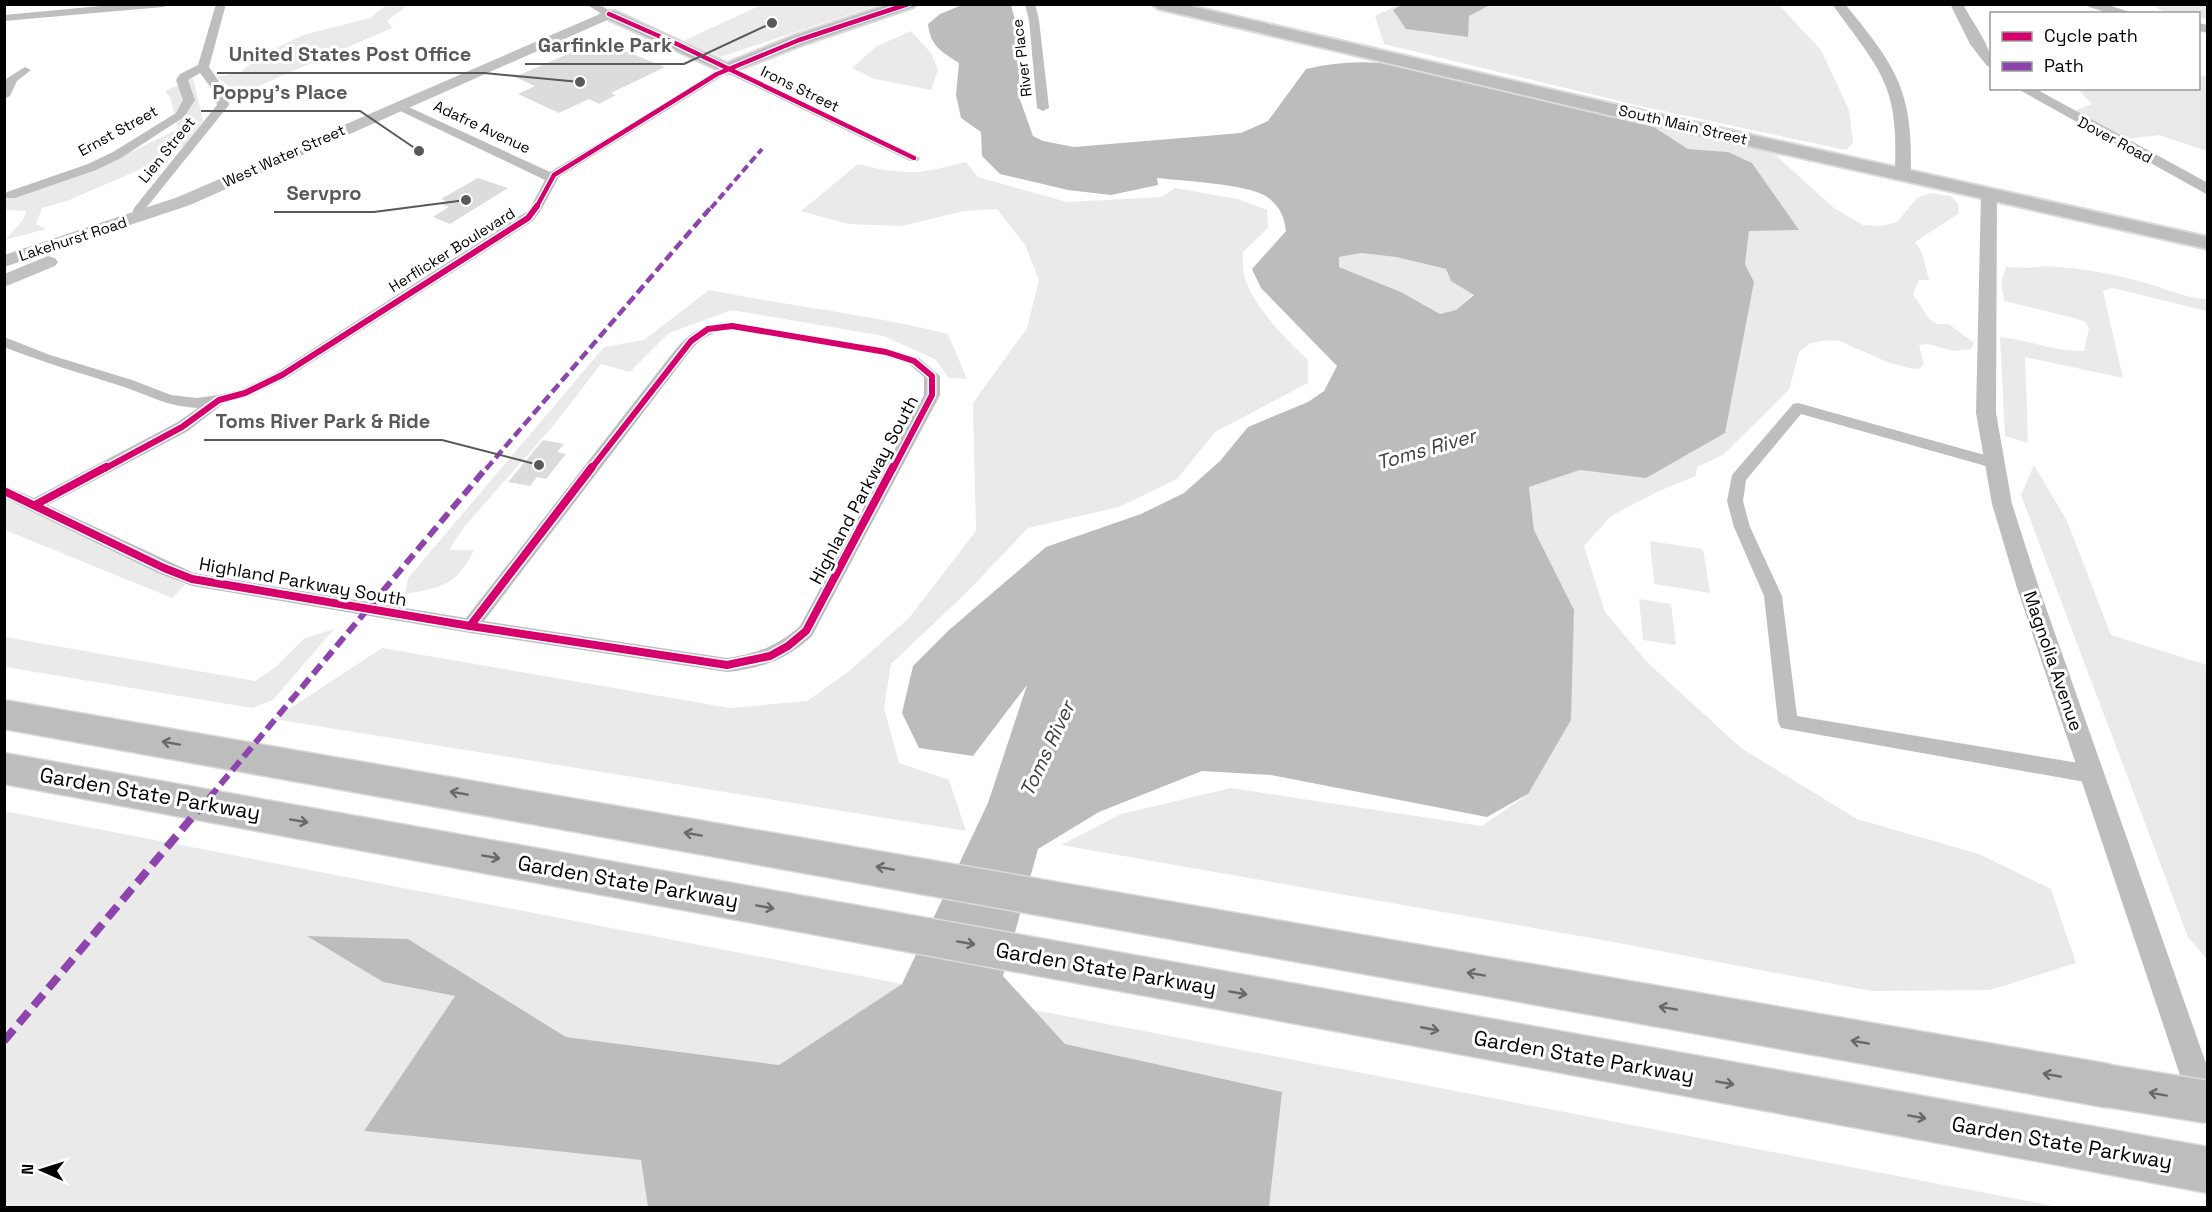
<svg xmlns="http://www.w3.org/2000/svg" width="2212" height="1212" font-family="'Space Grotesk',sans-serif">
<rect width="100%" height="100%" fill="#fff"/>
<!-- green -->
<g fill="#eaeaea">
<polygon points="386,5 408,5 387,21 392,28 240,94 216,77 241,72 258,57 303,35 370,18"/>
<polygon points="761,5 761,4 878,5 720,57 683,41"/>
<polygon points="1398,5 1401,5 1393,10 1407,29 1467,37 1469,16 1490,5 1779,5 1821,50 1849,110 1853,143 1846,150 1640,106 1384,44 1375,16"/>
<path d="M2153,5H2207V19L2199,17L2198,14C2185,14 2162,15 2153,5Z"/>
<polygon points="911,31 931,53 938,70 931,90 875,79 852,68 877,46"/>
<polygon points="2199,75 2207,76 2207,151 2159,135 2119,140 2071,112 2092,104 2078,89 2198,88"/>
<polygon points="193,78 203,121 184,146 162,160 67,201 42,208 36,224 46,229 5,240 23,220 26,211 5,210 5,198 107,164 178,129 170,97 165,91"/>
<polygon points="1651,125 1772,152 1834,208 1863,225 1882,226 1897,222 1917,198 1931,193 1951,196 1959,205 1958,214 1915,242 1922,253 1929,280 1919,280 1913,294 1929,319 1938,324 1949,324 1974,343 1971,349 1953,351 1928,344 1919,345 1924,364 1919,369 1909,368 1887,362 1840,341 1829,340 1811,343 1799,352 1789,390 1723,455 1697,467 1696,476 1657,492 1611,516 1584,546 1605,612 1647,662 1741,748 1857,819 1979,854 2051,889 2076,963 1990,990 1871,991 1608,941 1061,845 1121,814 1231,788 1482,826 1528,794 1574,611 1534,530 1529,487 1580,470 1646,477 1741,339 1754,282 1745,264 1749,231 1798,230 1728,152 1688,149"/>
<path d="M966,162L978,177L1067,202L1162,197L1175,188L1238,199L1267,210L1268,228L1243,252C1243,259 1242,268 1244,275C1251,304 1287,341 1308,360V383L1215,432L1177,479L1119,507L1028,528L966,593L891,664L884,708L899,763L949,780L966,831L274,719L382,648L730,708L807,701L848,672L909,618L976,531L973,403L1027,328L1039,280L1025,245L997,209L964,211L902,226L848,224L801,211L858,164C905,176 920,174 966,162Z"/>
<polygon points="1361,253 1396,257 1446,269 1451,281 1474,294 1456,310 1440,314 1401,292 1339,267 1339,257"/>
<path d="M2047,266C2081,268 2116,274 2149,284C2168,290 2187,298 2207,299V311L2112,288L2103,291L2123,378L2025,357L2028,443L2005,436L2000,337C2028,340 2057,352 2084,351L2089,328L2085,322L2074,318L2004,301L2001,283L2006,267L2026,268Z"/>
<path d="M709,290C788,306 869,314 948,334L967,379L949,378L936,360L884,336L732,310L669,333L630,372L601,364L553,426L465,526L449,550H474C457,585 441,588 405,594L408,578L604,347L644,340Z"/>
<polygon points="2034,465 2067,521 2111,635 2207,665 2207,959 2188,937 2021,495"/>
<polygon points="4,499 147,561 185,585 172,598 5,530"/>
<polygon points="1650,541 1703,549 1710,593 1654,584"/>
<polygon points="1639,599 1671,604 1676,645 1643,640"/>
<polygon points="334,629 273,700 252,708 5,667 5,637 255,681 274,668 305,638"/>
<polygon points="4,811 902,984 779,1065 566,1037 408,939 308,936 383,982 455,996 364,1131 642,1160 648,1207 5,1207"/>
<polygon points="1034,1010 2059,1207 1269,1207 1282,1092 1065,1044"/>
</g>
<!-- water -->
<g fill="#bcbcbc" fill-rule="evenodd">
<path d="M962,5H1011L1019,35V97L1033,136L1043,141L1074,147L1241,133L1268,121L1306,69C1331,63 1355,61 1381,63L1651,125L1688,149L1728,152L1752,163L1799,230L1749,231L1745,264L1754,282L1725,433L1646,478L1580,470L1529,487L1534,530L1574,610L1571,720L1528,794L1487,817L1271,775L1202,771L1099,812L1038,849L1003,976L1065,1044L1282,1092L1269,1207H648L641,1160L364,1131L455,996L383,982L307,936L408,939L566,1037L779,1065L902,984L988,803L1027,685L973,756L919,748L902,713L913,666L949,630L1046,547L1141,514L1184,493L1220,461L1248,427L1308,402L1324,391L1337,366L1261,288L1252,269L1286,231C1284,217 1281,209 1270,199C1254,184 1182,181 1157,178L1158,185L1111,195L1068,190L1000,174L982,156L981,132L961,118L956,95L959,63C942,52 930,46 928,24L940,14ZM1361,253L1396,257L1446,269L1451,281L1474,295L1456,310L1440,314L1401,292L1339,267V257Z"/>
<polygon points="1401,5 1401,4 1490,5 1469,16 1468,37 1406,29 1393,10"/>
</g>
<!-- building -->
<g fill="#dcdcdc">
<polygon points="593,43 599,46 605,43 665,67 611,93 616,95 599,104 589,99 559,113 518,94 535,86 515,77"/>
<polygon points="478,178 508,188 450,224 433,217 449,207 441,204 446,201 441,199"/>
<polygon points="543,440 564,444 557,452 566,454 546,479 537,477 530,486 508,482"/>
</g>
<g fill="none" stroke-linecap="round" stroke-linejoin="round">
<!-- primary casing -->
<g stroke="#dbdbdb" stroke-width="4">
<g id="primary">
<polygon points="890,4 916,4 914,7 805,44 727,74 603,17 601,14 603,11 615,11 727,63 793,36"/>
<polygon points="1151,4 1182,4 1609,103 2208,237 2208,249 1609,115 1159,9"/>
</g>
</g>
<!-- motorway casing -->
<g stroke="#dbdbdb" stroke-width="3">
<g id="motorway">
<polygon points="4,700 2109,1064 2125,1070 2131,1086 2125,1102 2109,1108 4,729"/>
<polygon points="4,753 2208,1147 2208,1193 4,784"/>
</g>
</g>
<!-- minor -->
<g fill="#bebebe" fill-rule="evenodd">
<polygon points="122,4 168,4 163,7 4,21 4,15"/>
<polygon points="216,4 226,4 209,67 227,93 229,105 146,208 143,221 133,221 131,218 134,208 217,105 215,93 200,73 188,80 195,100 184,117 121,158 96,170 15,198 7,198 5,195 7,192 88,164 113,152 176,113 183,100 176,80 180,74 198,65"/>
<polygon points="586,4 599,4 614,14 605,16"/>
<polygon points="1025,4 1035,4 1039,20 1049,108 1043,111 1037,108 1029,20"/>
<path d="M727,66L920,158L918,161H910L727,73L559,177L540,212L533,221L287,378L250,396L224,403L188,431L48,505L194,573L466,618L675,350C691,331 707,322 732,322L891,349L919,358L940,376V395L812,636C788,659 760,669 727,672L470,633L192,586L158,573L4,498V485L34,498L176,423L198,408C163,406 150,395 118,385C80,373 42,362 4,347V337L50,355L132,380L171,395L197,398L218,395L240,390L277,372L529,210L545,180L394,108V104H402L550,172ZM732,330L884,356L909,364L924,377V395L800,626C778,646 756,654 727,658L484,621L691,350C703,336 714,331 732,330Z"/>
<polygon points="25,67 31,70 17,81 10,96 4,99 6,79"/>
<polygon points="1798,403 1999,459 2001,463 1999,467 1993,468 1801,414 1746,480 1743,501 1750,527 1782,596 1797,716 2091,765 2098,768 2101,774 2098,780 2091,783 1781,728 1778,722 1764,596 1734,527 1727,501 1732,475 1793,404"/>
</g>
<!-- tertiary -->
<g fill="#bebebe" fill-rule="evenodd">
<path d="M1832,4H1845C1897,68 1913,90 1911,174L1908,177L1903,179L1895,174C1899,84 1882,73 1832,4Z"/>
<path d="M1950,4H1963C1973,24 1992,46 1992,67L1987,66L1970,44Z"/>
<polygon points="2080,4 2105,4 2136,14 2111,14"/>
<polygon points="2198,23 2208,25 2208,33 2198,31"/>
<polygon points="2016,88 2034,88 2208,183 2208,195"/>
<polygon points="1989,188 1997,193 1996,413 2012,504 2039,588 2208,1069 2206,1123 2195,1119 2191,1108 2017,588 1992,504 1976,413 1981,193"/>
</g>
<!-- secondary -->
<g fill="#c1c1c1" fill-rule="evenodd">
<polygon points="609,10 616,14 614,17 190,205 4,267 4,255 178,197"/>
<polygon points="48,256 55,258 58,262 55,266 4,287 4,274"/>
</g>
<!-- primary -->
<use href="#primary" fill="#bdbdbd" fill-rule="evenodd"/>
<!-- motorway -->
<use href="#motorway" fill="#bdbdbd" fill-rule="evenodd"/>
<!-- motorway-bridge casing -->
<g stroke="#dbdbdb" stroke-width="45" stroke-linecap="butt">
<polyline id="motorway-bridge" points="2109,1086 2208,1102"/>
</g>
<!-- motorway-bridge -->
<use href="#motorway-bridge" stroke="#bdbdbd" stroke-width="42"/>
<!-- quiet-far3 -->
<polyline stroke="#8e44ad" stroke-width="4" stroke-dasharray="8 4" stroke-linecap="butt" points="711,208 762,149"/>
<!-- quiet-far2 -->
<polyline stroke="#8e44ad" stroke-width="4.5" stroke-dasharray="10 4.5" stroke-linecap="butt" points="486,469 712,206"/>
<!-- quiet-far1 -->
<polyline stroke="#8e44ad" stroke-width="6" stroke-dasharray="12 6" stroke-linecap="butt" points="209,798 487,467"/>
<!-- quiet -->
<polyline stroke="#8e44ad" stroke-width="8" stroke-dasharray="15 8" stroke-linecap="butt" points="4,1041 210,796"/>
<!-- cycleway-far2 casing -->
<g stroke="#fff" stroke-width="7">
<g id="cycleway-far2">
<polyline points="609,14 677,44 914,158"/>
<polyline points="536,208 554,175 717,74 799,40 908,4"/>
</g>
</g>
<!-- cycleway-far1 casing -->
<g stroke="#fff" stroke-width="9">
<g id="cycleway-far1">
<polyline points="104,469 182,427 219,400 245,393 282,375 528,218 537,206"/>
<polyline points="591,469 691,341 708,329 732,326 886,352 914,361 932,376 932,395 893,469"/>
</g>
</g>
<!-- cycleway casing -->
<g stroke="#fff" stroke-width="11">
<g id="cycleway">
<polyline points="4,491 164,568 192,579 470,626"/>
<polyline points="35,505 106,467"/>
<polyline points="470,626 727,665 770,656 788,646 806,631 893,467"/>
<polyline points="470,626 592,467"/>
</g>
</g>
<!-- cycleway-far2 -->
<use href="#cycleway-far2" stroke="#d6006c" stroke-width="4.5"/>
<!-- cycleway-far1 -->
<use href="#cycleway-far1" stroke="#d6006c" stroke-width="6"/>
<!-- cycleway -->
<use href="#cycleway" stroke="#d6006c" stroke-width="8"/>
</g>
<!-- one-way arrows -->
<defs><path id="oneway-shaft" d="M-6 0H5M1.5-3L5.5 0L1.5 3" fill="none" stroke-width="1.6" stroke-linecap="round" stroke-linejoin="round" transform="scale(1.5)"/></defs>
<g stroke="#686868">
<use href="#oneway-shaft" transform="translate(171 743) rotate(-170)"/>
<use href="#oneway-shaft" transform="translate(459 793) rotate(-170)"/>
<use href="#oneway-shaft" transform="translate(299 821) rotate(10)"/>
<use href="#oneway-shaft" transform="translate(693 834) rotate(-170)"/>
<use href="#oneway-shaft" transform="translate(491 857) rotate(10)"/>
<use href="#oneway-shaft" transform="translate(885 868) rotate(-170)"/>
<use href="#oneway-shaft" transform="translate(765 907) rotate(10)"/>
<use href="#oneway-shaft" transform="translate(966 943) rotate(10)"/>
<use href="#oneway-shaft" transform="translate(1476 974) rotate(-170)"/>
<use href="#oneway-shaft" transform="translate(1238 993) rotate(10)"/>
<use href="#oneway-shaft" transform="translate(1668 1008) rotate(-170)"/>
<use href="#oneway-shaft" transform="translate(1430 1029) rotate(11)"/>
<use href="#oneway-shaft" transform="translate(1860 1042) rotate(-170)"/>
<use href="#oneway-shaft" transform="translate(2052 1075) rotate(-170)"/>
<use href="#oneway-shaft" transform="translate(1725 1083) rotate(10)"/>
<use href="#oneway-shaft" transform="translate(2158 1094) rotate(-170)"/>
<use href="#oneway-shaft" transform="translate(1917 1117) rotate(10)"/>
</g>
<g text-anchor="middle" stroke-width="6" stroke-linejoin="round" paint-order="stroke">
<!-- far-street labels -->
<g font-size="15" fill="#000" stroke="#fff">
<text transform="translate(1022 58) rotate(-97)" y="5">River Place</text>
<text transform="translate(800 89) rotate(26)" y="5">Irons Street</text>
<text transform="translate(1683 125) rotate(13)" y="5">South Main Street</text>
<text transform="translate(482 127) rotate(25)" y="5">Adafre Avenue</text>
<text transform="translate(118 131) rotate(-29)" y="5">Ernst Street</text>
<text transform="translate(2115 140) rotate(28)" y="5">Dover Road</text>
<text transform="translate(167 150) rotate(-51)" y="5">Lien Street</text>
<text transform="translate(284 156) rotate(-24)" y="5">West Water Street</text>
<text transform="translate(73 239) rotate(-18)" y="5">Lakehurst Road</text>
<text transform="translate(452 250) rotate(-32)" y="5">Herflicker Boulevard</text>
</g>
<!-- street labels -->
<g font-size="18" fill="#000" stroke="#fff">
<text transform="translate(864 490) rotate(-62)" y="6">Highland Parkway South</text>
<text transform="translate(303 582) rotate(10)" y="6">Highland Parkway South</text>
<text transform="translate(2053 661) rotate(71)" y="6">Magnolia Avenue</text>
</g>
<!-- water labels -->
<g font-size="20" font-style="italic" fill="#404040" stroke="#fff">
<text transform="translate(1426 449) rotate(-16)" y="7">Toms River</text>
<text transform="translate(1047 749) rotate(-65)" y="7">Toms River</text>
</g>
<!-- near-street labels -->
<g font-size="21" fill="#000" stroke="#fff">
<text transform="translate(150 794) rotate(10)" y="7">Garden State Parkway</text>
<text transform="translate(628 882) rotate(10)" y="7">Garden State Parkway</text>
<text transform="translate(1106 969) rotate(10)" y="7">Garden State Parkway</text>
<text transform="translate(1584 1057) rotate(10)" y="7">Garden State Parkway</text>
<text transform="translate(2062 1143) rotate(10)" y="7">Garden State Parkway</text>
</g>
</g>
<!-- callouts -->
<path fill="none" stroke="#595959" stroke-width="2" d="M772 23L684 64H525M580 82L484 73H217M419 151L360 111H201M466 200L374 212H274M539 465L442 440H204"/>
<g fill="#595959" stroke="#fff" stroke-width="2">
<circle cx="772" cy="23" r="6"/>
<circle cx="580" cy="82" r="6"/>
<circle cx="419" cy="151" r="6"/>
<circle cx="466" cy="200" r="6"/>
<circle cx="539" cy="465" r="6"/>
</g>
<g font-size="20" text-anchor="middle" font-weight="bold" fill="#595959" stroke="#fff" stroke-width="6" stroke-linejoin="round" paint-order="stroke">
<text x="605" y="52">Garfinkle Park</text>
<text x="350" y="61">United States Post Office</text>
<text x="280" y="99">Poppy's Place</text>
<text x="324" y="200">Servpro</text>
<text x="323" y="428">Toms River Park &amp; Ride</text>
</g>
<!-- border -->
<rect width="2212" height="1212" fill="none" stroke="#000000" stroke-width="12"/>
<!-- legend -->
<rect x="1990" y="12" width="210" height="78" fill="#ffffff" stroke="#999999" stroke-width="1.5"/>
<rect x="2002" y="32" width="30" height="9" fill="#d6006c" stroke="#999999" stroke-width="1.5"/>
<text x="2044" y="42" font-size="18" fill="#000000">Cycle path</text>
<rect x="2002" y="62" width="30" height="9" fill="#8e44ad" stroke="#999999" stroke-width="1.5"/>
<text x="2044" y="72" font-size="18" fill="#000000">Path</text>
<!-- north arrow -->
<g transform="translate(42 1170) rotate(273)" stroke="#ffffff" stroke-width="4.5" paint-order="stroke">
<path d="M0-4.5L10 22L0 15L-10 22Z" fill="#000000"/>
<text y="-9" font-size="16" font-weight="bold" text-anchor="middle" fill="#000000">N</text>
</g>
</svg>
